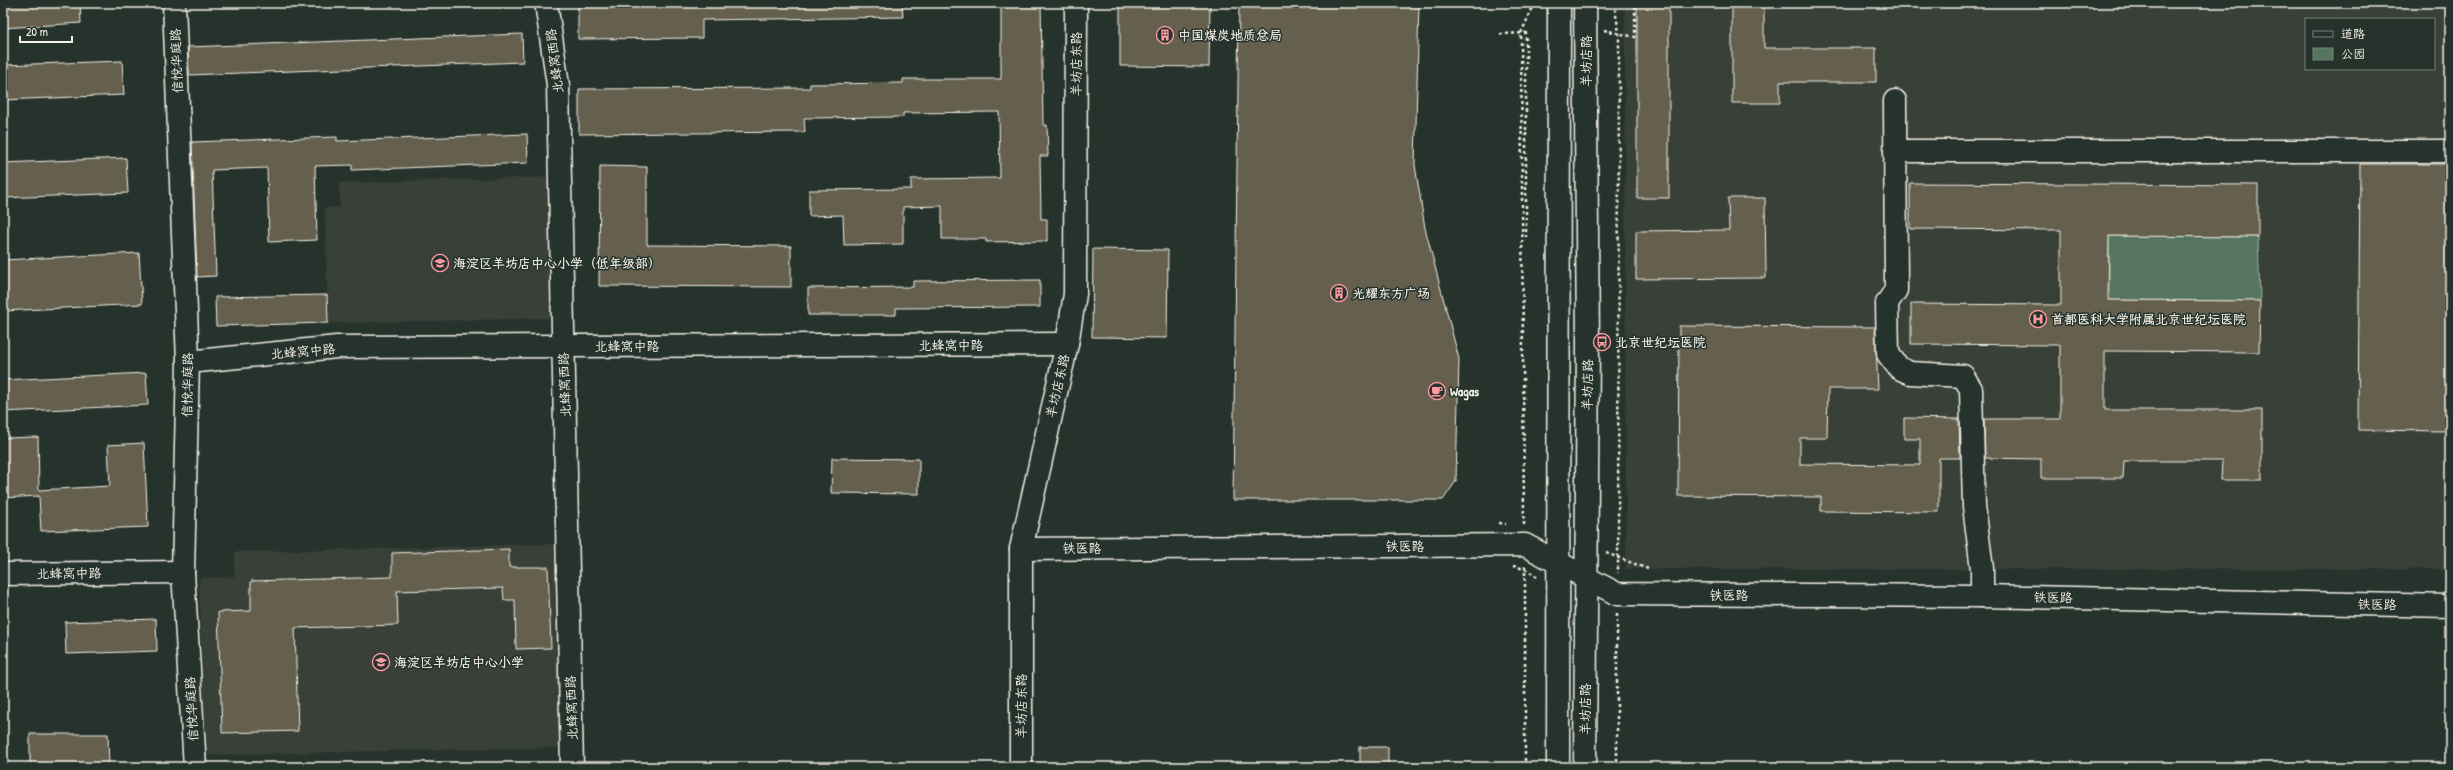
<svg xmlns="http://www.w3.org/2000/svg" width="2453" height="770" font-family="'Patrick Hand','LXGW WenKai TC',sans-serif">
<rect width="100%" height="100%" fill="#26332d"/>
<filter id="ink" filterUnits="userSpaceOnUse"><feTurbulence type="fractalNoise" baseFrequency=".025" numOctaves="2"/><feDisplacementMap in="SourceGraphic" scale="8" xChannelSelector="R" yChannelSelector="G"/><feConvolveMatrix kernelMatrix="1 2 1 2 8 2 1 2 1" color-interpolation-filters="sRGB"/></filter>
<g filter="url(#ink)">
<!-- built -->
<g fill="#394137" fill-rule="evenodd">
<path d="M1625,3H2450V569H1626ZM2306,19H2434V69H2306Z"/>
<polygon points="553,177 556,318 328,323 325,208 340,207 339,183"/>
<polygon points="558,544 561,747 205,755 199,578 234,577 235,552"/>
</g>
<!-- green -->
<polygon fill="#54755f" stroke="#a4b3a4" points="2109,236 2258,237 2260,301 2109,300"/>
<!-- building -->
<g fill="#65614e" stroke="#f4f1e8">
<polygon points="3,3 80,3 81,23 3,28"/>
<polygon points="578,3 902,3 903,17 702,20 702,38 578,39"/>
<polygon points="1001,3 1041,3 1043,125 1047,125 1048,156 1040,156 1041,219 1047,219 1047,241 986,242 986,239 942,239 942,206 903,207 903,244 844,245 843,215 809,216 809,190 911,189 911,179 1000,178 999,112 903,113 903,117 804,118 805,132 579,134 579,89 810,88 810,84 903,83 903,79 1001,79"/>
<polygon points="1120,3 1210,3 1209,67 1120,66"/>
<polygon points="1239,3 1419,3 1415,165 1425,228 1459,359 1456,481 1443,500 1233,500"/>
<rect x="1637" y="3" width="32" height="195"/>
<polygon points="1732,3 1764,3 1764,48 1876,48 1876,82 1780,82 1780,103 1732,103"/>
<polygon points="522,34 523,62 189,75 188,47"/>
<polygon points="122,61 124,95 3,100 3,65"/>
<polygon points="527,134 528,163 352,170 352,165 315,166 317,240 269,242 267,168 212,170 216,276 197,277 192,142 337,137 337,141"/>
<polygon points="126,158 128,193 3,198 3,163"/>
<polygon points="2360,164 2450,164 2450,431 2358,430"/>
<polygon points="600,166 647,167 647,245 791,246 791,287 599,286"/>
<polygon points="1910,183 2258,185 2258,237 2109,236 2108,300 2260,301 2259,352 2105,351 2105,410 2262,410 2262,480 2221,480 2222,461 2124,461 2123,478 2041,478 2041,459 1985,458 1984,419 2060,419 2060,345 1911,344 1911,304 2061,305 2061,230 1910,229"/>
<polygon points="1728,198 1765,198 1766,278 1636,279 1636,231 1729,230"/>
<polygon points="1093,249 1168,250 1167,338 1092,337"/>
<polygon points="139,253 142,304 3,311 3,260"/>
<polygon points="1040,280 1040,307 896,308 896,315 808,315 808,288 913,287 913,281"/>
<polygon points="327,295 328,323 216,326 215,297"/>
<polygon points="1679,326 1875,327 1878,389 1828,389 1827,438 1800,438 1800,464 1920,465 1920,439 1904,439 1904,418 1959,419 1960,458 1939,458 1939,512 1821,511 1821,497 1678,496"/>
<polygon points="146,373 148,405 3,412 3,380"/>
<polygon points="38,437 39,490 110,486 108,445 144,443 148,527 41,531 39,496 3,498 3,438"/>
<polygon points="832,458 919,459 919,494 831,493"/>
<polygon points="509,549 509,567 548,567 551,648 516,649 515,600 504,600 503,588 397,591 398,625 295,628 298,731 222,733 218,612 251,611 251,581 392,577 392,553"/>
<polygon points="156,619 157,651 66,654 65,622"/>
<polygon points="30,734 108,734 109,767 30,767"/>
<rect x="1360" y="747" width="28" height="20"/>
</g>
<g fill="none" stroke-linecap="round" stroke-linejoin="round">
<!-- minor casing -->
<g stroke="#f4f1e8" stroke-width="25">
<g id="minor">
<polyline points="174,3 188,362 183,572 195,767"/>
<polyline points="546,3 558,85 572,767"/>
<polyline points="1895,101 1896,290 1887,303 1888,354 1899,368 1910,373 1963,376 1971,389 1974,506 1982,569 1982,596"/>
<polyline points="1895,151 2450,151"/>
<polyline points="188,362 337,347 1067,344"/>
<polyline points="1021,549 1525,545 1617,594 1982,596 2450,606"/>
<polyline points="3,574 183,572"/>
<polyline points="1021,767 1021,549 1067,344 1075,294 1076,3"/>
</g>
</g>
<!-- major casing -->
<g stroke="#f4f1e8" stroke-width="25">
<g id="major">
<polyline points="1585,3 1588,341 1585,767"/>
<polyline points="1558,767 1559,3"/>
</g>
</g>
<!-- path -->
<g stroke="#f4f1e8" stroke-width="2.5" stroke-dasharray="3 3" stroke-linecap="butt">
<polyline points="1614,3 1619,33 1618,573"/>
<polyline points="1604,30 1635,37 1635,3"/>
<polyline points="1500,34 1526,33 1526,237"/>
<polyline points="1499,523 1506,524"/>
<polyline points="1524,525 1521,33 1535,3"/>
<polyline points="1606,553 1648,569"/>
<polyline points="1513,566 1525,569 1539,578"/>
<polyline points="1525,566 1525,767"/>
<polyline points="1617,614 1617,767"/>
</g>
<!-- minor -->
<use href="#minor" stroke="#26332d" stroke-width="22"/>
<!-- major -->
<use href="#major" stroke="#26332d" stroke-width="22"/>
</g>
</g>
<!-- icons -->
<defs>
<g id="building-ring" transform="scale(0.9)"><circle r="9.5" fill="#26332d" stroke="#ff9aa2" stroke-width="1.5"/><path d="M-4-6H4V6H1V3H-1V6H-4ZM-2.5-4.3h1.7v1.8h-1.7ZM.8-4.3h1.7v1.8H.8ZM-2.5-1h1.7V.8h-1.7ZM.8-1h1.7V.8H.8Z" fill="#ff9aa2"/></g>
<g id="school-ring" transform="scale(0.9)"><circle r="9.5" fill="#26332d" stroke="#ff9aa2" stroke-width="1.5"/><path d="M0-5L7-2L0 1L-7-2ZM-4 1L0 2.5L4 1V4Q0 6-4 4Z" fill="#ff9aa2"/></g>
<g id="hospital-ring" transform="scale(0.9)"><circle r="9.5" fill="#26332d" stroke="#ff9aa2" stroke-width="1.5"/><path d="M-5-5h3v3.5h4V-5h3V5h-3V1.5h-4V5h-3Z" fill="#ff9aa2"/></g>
<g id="bus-ring" transform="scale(0.9)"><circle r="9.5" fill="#26332d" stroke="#ff9aa2" stroke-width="1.5"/><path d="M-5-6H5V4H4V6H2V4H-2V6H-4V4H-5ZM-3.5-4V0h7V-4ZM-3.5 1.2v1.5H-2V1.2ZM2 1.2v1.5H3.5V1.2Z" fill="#ff9aa2"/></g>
<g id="cafe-ring" transform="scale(0.9)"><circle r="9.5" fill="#26332d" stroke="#ff9aa2" stroke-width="1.5"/><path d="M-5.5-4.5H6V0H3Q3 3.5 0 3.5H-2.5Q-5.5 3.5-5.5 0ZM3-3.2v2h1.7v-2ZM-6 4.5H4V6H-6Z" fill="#ff9aa2"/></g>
</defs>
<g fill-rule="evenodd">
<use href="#building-ring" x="1165" y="35"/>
<use href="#school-ring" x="440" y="263"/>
<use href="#building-ring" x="1339" y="293"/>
<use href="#hospital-ring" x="2038" y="319"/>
<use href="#bus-ring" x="1602" y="342"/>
<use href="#cafe-ring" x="1437" y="391"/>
<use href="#school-ring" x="381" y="662"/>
</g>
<g text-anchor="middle" stroke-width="3" stroke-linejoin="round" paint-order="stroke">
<!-- poi labels -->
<g font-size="13" font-weight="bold" fill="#f4f1e8" stroke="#26332d" text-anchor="start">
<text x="1178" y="40">中国煤炭地质总局</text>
<text x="453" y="268">海淀区羊坊店中心小学（低年级部）</text>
<text x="1352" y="298">光耀东方广场</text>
<text x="2051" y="324">首都医科大学附属北京世纪坛医院</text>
<text x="1615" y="347">北京世纪坛医院</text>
<text x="1450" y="396">Wagas</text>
<text x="394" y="667">海淀区羊坊店中心小学</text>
</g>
<!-- street labels -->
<g font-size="13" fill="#f4f1e8" stroke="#26332d">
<text transform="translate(176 61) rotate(-92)" y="5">信悦华庭路</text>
<text transform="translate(554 61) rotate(-97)" y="5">北蜂窝西路</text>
<text transform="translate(1586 61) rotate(-90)" y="5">羊坊店路</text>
<text transform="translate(1076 64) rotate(-90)" y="5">羊坊店东路</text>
<text x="951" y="350">北蜂窝中路</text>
<text x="627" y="351">北蜂窝中路</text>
<text transform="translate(303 351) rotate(-5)" y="5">北蜂窝中路</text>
<text transform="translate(187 385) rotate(-89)" y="5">信悦华庭路</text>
<text transform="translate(564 385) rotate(-92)" y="5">北蜂窝西路</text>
<text transform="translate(1587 385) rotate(-89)" y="5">羊坊店路</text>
<text transform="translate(1057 386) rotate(-77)" y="5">羊坊店东路</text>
<text x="1405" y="551">铁医路</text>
<text x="1082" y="553">铁医路</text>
<text transform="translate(69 573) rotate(-1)" y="5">北蜂窝中路</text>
<text x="1729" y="600">铁医路</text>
<text transform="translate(2053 597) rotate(1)" y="5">铁医路</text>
<text transform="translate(2377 604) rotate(1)" y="5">铁医路</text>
<text transform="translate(1021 706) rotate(-90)" y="5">羊坊店东路</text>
<text transform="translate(571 708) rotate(-92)" y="5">北蜂窝西路</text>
<text transform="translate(191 709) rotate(-93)" y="5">信悦华庭路</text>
<text transform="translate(1585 709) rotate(-90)" y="5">羊坊店路</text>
</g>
</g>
<!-- margin -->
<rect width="2453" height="770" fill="none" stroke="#26332d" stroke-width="16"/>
<rect x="8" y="8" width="2437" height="754" fill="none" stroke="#f4f1e8" stroke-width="1.5" filter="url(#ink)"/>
<!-- legend -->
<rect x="2305" y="18" width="130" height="52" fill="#26332d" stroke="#787f78"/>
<rect x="2313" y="31" width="20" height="6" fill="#26332d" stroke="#787f78"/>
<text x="2341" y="38" font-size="12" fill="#f4f1e8">道路</text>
<rect x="2313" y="48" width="20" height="12" fill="#54755f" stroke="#787f78"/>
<text x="2341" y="58" font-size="12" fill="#f4f1e8">公园</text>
<!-- scale -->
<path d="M20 36v6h52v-6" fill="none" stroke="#f4f1e8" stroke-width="2"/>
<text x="26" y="36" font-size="12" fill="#f4f1e8" stroke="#26332d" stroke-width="3" paint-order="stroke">20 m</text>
</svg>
